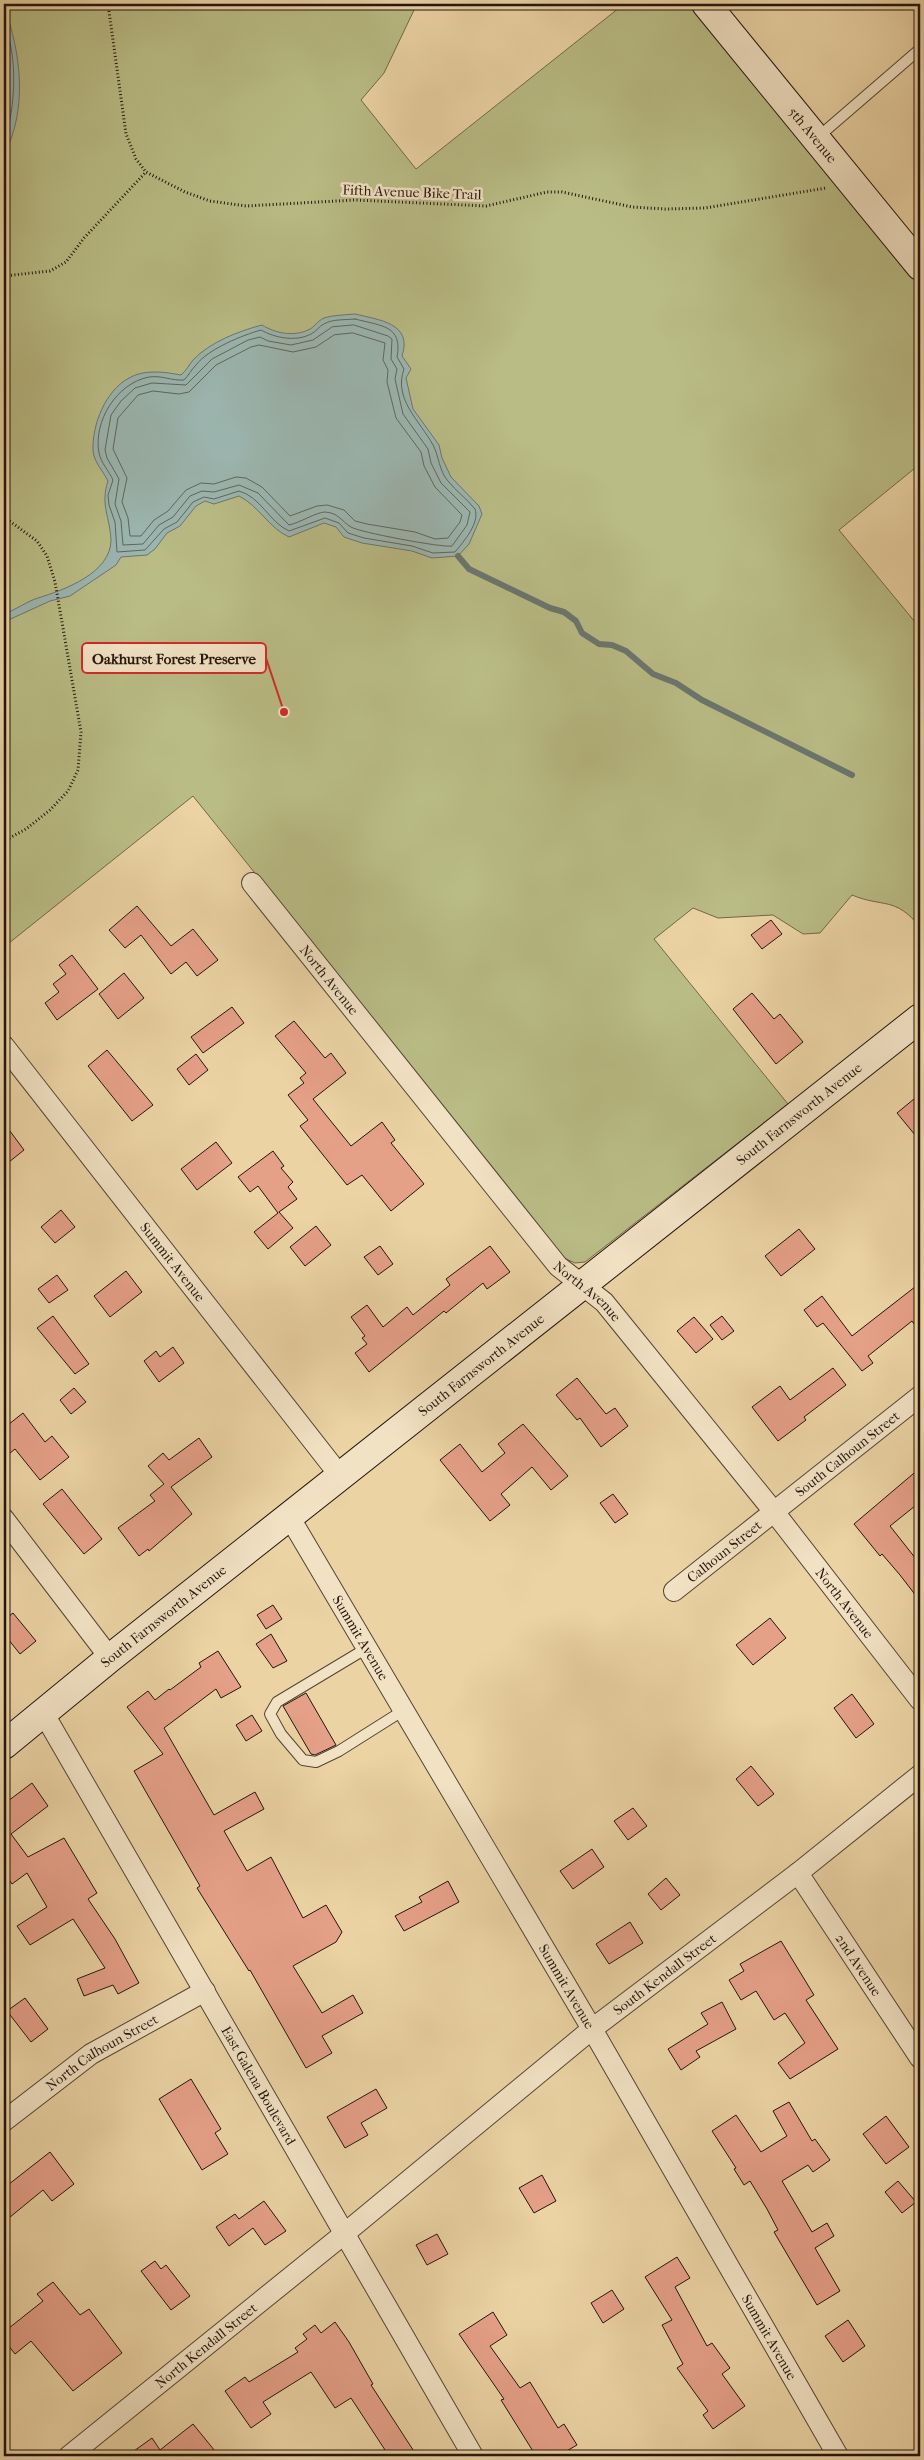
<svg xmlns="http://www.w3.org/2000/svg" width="924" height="2460" font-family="'IM FELL French Canon',serif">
<rect width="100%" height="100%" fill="#ebd3a4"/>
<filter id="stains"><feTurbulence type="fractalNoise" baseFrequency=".004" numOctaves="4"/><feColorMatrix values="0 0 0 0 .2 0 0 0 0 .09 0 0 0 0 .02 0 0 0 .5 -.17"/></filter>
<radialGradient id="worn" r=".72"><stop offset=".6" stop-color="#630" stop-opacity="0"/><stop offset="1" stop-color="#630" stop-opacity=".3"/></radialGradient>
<!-- green -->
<path fill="#b9bc85" stroke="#6e6849" d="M4,4H409L414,10L384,73L361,100L416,169L624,4H693L920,284V464L839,530L920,628V927C895,896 883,908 852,895L820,933L803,934L773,915L718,918L693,908L654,939L788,1104L585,1262L575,1263L564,1258L193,796L4,947Z"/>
<!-- water -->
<g fill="#9bb6b0" stroke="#6b766f">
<path d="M4,6C21,53 28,109 4,155Z"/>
<path d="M355,314C379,320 413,323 402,356L411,369L406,378L413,409L439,445L442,458L451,477L479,506L482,514L469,544L458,556L432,558L412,551L362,543L344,537L336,527L324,523L289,537C269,528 259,506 239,496L214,504L205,501L196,506L180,526L167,533L155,549L147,555L121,557L116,565L70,596L50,601L4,622V614C15,610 28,601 38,598C64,590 111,573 111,540C110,517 100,505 108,481C103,471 94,462 93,451C92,425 105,391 129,378C145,369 165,372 181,375C186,371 189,365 193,360C210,342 239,331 262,325C275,333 293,337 308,330C314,328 317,321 324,318C333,315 345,315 355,314Z"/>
</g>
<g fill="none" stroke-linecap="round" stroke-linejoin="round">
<!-- shore -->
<g stroke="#5f665e" stroke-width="1">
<path d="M4,20C18,61 16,103 4,144"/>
<path d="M4,45C9,71 8,94 4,120"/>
<path d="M355,319C381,326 403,325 397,357L404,369C393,399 420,421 433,445C439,456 439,471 448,481C456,491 467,499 475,509C480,523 464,541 455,552L433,553L412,546L364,538L348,533L339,523L325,518L289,531C269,522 261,497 239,491L214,499L204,497L193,502L177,522L164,529L145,550L117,552L115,522L109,505L108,495L113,480C109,471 101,463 99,453C93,421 117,383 149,377C161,375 172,381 184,380C189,375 191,370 196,365C208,349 243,335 261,330C275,338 296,342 311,334C316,332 319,326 324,324C332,319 345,320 355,319Z"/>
<path d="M354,325L388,336L392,339L391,359L397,369L395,379L403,414L428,449L431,463L441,483L470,512L467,525L452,546C443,548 358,532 351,527C341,521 339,513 325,512C317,512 299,523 289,525L258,493L239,485L214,492L202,491L190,496L173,517L159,525L143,544L123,545L121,521L115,504L119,479L107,458L105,450L111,415L121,401L135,388L152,383L186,385L212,359L248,340L260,337L268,341L291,345L313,340L332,327Z"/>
<polygon points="353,333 385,343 383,360 388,370 387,382 396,418 421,452 424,466 435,487 462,515 460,522 448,538 435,539 415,532 367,524 355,521 344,510 327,505 317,506 290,516 262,487 246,478 236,477 214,484 201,483 186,490 168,511 154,520 141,536 130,536 128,518 122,502 127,478 113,449 118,418 138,395 153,391 179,394 189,392 216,365 251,347 259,345 293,352 316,347 334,335"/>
</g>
<!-- stream -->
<polyline stroke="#6b766f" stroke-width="6" points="458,556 469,569 550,608 564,612 576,621 582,633 599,644 612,645 626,651 653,674 676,683 702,700 852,775"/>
</g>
<!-- building -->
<g fill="#e5a088" stroke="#23150d">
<polygon points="137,906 171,946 193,929 218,960 197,976 186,962 171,974 141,935 125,948 109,930"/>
<polygon points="771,920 782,934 762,949 751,935"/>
<polygon points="72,955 98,989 57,1020 45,1003 59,992 53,984 66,974 59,965"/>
<polygon points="124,973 144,998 118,1019 99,994"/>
<polygon points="752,993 774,1019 780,1014 803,1042 776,1064 733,1009"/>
<polygon points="232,1007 244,1023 203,1053 191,1037"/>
<polygon points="294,1021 325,1058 331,1053 346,1073 313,1099 351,1146 382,1122 395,1140 391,1143 424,1184 391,1211 362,1175 347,1185 300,1126 308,1120 288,1095 304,1083 300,1078 306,1073 275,1036"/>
<polygon points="107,1050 153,1105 132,1121 88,1066"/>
<polygon points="196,1054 208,1070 189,1085 177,1069"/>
<polygon points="920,1094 920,1141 897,1113"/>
<polygon points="4,1123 24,1150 4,1166"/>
<polygon points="216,1142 232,1163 197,1190 181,1169"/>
<polygon points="273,1151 284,1166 281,1168 293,1182 288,1187 297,1199 279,1212 293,1228 268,1249 254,1232 278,1213 258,1186 250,1192 238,1177"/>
<polygon points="61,1210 75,1227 55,1243 41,1227"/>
<polygon points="316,1226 331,1245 305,1266 290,1247"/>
<polygon points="799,1229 815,1249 781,1276 765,1256"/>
<polygon points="380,1246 393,1264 378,1275 364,1257"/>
<polygon points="490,1246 510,1272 487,1289 483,1283 446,1313 444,1311 369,1372 355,1353 367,1344 362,1338 365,1336 351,1317 367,1305 383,1327 407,1307 413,1315 450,1285 446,1279"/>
<polygon points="126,1271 142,1292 110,1317 94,1296"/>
<polygon points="57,1275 68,1290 49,1303 38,1289"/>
<polygon points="920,1283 920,1332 912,1321 868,1356 873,1363 862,1371 823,1323 817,1327 804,1310 822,1296 852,1336"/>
<polygon points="53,1316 89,1364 75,1374 37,1328"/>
<polygon points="722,1316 734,1331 722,1340 710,1325"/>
<polygon points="694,1317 713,1339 696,1353 677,1331"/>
<polygon points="173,1347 184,1363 159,1382 144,1361 156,1351 160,1357"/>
<polygon points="833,1368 846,1385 804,1417 806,1420 778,1441 752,1407 780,1386 790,1400"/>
<polygon points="577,1378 606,1414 615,1408 628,1426 601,1447 580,1418 577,1420 556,1395"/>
<polygon points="74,1388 86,1402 71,1414 60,1400"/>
<polygon points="23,1413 45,1442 52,1436 69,1457 40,1480 15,1449 4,1458 4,1428"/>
<polygon points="523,1424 568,1476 551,1490 532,1467 501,1494 510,1505 490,1521 440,1460 460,1444 482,1472 505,1453 498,1444"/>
<polygon points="199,1438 212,1457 171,1487 192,1514 149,1551 148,1549 139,1556 118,1528 155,1501 150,1495 164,1484 148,1466 163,1453 169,1460"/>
<polygon points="920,1468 920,1502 890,1526 920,1564 920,1601 900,1575 882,1554 880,1556 854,1524"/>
<polygon points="62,1489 102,1539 84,1554 43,1504"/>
<polygon points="613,1494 628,1514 615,1523 600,1503"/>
<polygon points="273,1605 282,1619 266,1629 257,1615"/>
<polygon points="13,1613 36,1641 20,1654 4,1634 4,1620"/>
<polygon points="770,1618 786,1638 753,1665 736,1645"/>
<polygon points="271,1634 287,1661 273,1668 256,1644"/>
<polygon points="218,1651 241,1687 221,1698 216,1689 164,1728 214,1815 255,1792 264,1809 224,1831 247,1871 271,1857 303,1918 326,1905 342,1932 336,1942 293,1966 322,2013 353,1995 363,2013 322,2036 332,2053 306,2068 250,1970 249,1971 197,1888 200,1886 134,1771 163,1754 127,1707 148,1691 155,1700 169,1689 170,1690 201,1667 199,1663"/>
<polygon points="306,1693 336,1745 315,1755 311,1754 283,1706"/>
<polygon points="852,1694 874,1724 856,1738 834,1708"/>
<polygon points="252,1715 262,1731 246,1741 236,1725"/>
<polygon points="751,1766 774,1794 758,1806 736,1779"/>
<polygon points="32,1783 48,1806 11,1834 28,1857 64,1838 97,1893 88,1899 115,1939 139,1983 118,1994 113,1985 84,1996 77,1979 105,1968 73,1919 30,1945 17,1926 47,1907 27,1873 12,1884 4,1873 4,1804"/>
<polygon points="633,1808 647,1826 628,1840 614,1821"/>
<polygon points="592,1849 604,1867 573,1889 560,1871"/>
<polygon points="666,1878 680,1895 661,1910 648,1894"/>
<polygon points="448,1881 459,1902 404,1931 395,1916 422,1902 419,1897"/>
<polygon points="630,1922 643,1943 609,1964 596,1944"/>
<polygon points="781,1941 814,1995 806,2000 838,2049 790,2079 778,2063 805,2043 785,2013 774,2020 756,1991 741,2000 729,1980 744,1971 740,1964"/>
<polygon points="25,1998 48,2029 31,2042 7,2011"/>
<polygon points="722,2002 736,2029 696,2051 700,2057 681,2070 668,2049 708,2024 701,2013"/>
<polygon points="191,2079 221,2129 215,2133 228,2154 202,2170 159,2099"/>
<polygon points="376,2089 387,2108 361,2123 368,2135 345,2148 327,2117"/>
<polygon points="789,2102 812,2141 815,2139 830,2160 813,2172 808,2165 782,2181 812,2232 827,2223 834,2236 815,2248 840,2291 817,2305 774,2232 778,2230 767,2209 750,2181 744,2185 734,2169 736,2168 712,2131 736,2115 761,2152 787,2136 773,2111"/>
<polygon points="886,2116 909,2147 886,2164 863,2134"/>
<polygon points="50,2152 74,2184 52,2201 43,2190 4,2222 4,2188"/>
<polygon points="542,2175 556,2201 534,2213 519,2188"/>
<polygon points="898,2181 916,2202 902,2213 885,2192"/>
<polygon points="264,2201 286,2231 265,2245 253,2228 229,2246 216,2227 235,2214 239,2219"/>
<polygon points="437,2234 448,2254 427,2265 416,2245"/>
<polygon points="677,2257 690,2278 675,2287 707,2346 712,2343 730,2368 722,2374 745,2406 713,2429 703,2415 708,2411 677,2368 683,2364 662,2325 672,2320 645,2277"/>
<polygon points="155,2261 161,2269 166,2265 190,2296 171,2310 141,2271"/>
<polygon points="53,2282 80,2315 89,2309 122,2353 73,2391 31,2341 15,2354 4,2340 4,2332 43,2301 37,2294"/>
<polygon points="612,2290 624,2309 603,2323 591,2303"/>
<polygon points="493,2312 507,2335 490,2346 520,2388 530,2382 558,2428 564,2424 577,2445 558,2456 536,2456 501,2400 504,2399 459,2334"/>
<polygon points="848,2320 865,2346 843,2362 825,2336"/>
<polygon points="335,2322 349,2342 373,2384 371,2385 417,2456 389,2456 351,2398 335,2408 311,2372 263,2402 271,2414 251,2428 225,2391 245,2377 249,2382 298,2352 295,2348 307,2339 303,2334 315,2325 321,2333"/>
<polygon points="193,2424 219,2456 127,2456 152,2438 160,2450"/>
</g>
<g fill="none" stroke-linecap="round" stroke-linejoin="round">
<!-- lane casing -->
<g stroke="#543" stroke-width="12">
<g id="lane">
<polyline points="817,138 920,49"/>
<polyline points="367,1648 277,1702 270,1714 281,1734 303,1760 316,1762 339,1751 404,1710"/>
</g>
</g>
<!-- street casing -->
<g stroke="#543" stroke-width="22">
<g id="street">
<path id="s1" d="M252,883L558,1266L604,1302L775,1513L920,1700"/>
<path id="s2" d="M4,1046L341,1477"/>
<path id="s3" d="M290,1518L592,2029L838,2456"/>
<polyline points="4,1519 110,1658"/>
<path id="s4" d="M674,1591L920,1396"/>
<path id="s5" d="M44,1714L473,2456"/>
<path id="s6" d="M798,1873L920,2058"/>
<path id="s7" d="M4,2121L91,2054L205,1991"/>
<path id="s8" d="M69,2456L344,2234L592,2029L798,1873L920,1775"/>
</g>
</g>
<!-- secondary casing -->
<g stroke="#23150d" stroke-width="30">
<g id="secondary">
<path id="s9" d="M706,4L920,266"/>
<path id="s10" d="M4,1745L110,1658L920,1018"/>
</g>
</g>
<!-- path -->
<g stroke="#23150d" stroke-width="3" stroke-dasharray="1 2.5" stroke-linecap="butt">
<polyline points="108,4 126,134 136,159 146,172 185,192 210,201 246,206 355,200 486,206 547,192 562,192 632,207 665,209 705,208 826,188"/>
<polyline points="4,276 50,271 66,262 84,238 146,172"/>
<polyline points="4,517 37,541 47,556 55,582 81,732 78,770 68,791 50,810 26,829 4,841"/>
</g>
<!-- lane -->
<use href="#lane" stroke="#f2e2c4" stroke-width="10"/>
<!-- street -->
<use href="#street" stroke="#f2e2c4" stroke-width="20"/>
<!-- secondary -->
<use href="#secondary" stroke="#f2e2c4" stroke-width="28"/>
</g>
<g text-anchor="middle" stroke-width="5" stroke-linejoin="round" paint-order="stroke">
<!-- street labels -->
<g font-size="14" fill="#23150d" stroke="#f2e2c4">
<text dy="5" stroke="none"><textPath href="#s9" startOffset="169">5th Avenue</textPath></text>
<text transform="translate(412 192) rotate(2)" y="5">Fifth Avenue Bike Trail</text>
<text dy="5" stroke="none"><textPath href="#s1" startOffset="124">North Avenue</textPath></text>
<text dy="5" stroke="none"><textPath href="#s10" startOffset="1015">South Farnsworth Avenue</textPath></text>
<text dy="5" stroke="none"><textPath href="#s2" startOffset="274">Summit Avenue</textPath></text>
<text dy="5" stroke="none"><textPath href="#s1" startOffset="529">North Avenue</textPath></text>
<text dy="5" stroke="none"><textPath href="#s10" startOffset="610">South Farnsworth Avenue</textPath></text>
<text dy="5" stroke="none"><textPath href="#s4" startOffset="221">South Calhoun Street</textPath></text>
<text dy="5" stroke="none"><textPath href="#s4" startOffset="64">Calhoun Street</textPath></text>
<text dy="5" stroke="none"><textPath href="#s1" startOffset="934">North Avenue</textPath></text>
<text dy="5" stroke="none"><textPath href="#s10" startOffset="205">South Farnsworth Avenue</textPath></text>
<text dy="5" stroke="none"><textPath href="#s3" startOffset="139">Summit Avenue</textPath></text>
<text dy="5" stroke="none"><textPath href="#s6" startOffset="110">2nd Avenue</textPath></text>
<text dy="5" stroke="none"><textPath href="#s8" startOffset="766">South Kendall Street</textPath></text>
<text dy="5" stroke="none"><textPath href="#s3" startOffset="544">Summit Avenue</textPath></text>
<text dy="5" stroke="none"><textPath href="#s7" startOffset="120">North Calhoun Street</textPath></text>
<text dy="5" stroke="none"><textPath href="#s5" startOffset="429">East Galena Boulevard</textPath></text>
<text dy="5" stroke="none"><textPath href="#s3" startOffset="949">Summit Avenue</textPath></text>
<text dy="5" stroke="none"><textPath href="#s8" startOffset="176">North Kendall Street</textPath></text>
</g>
</g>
<!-- callouts -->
<path fill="none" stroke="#d62828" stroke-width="2" d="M284 712L266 658"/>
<circle fill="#d62828" stroke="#f2e2c4" stroke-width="2" cx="284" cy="712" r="5"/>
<rect fill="#f2e2c4" stroke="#d62828" stroke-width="2" x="82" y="643" width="184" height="30" rx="5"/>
<g font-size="15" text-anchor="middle" font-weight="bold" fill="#23150d">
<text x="174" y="664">Oakhurst Forest Preserve</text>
</g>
<!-- margin -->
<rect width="924" height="2460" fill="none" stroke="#ebd3a4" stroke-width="20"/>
<rect x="5" y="5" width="914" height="2450" fill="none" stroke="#23150d" stroke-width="2.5"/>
<rect x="10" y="10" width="904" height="2440" fill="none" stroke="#23150d"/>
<rect width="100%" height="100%" filter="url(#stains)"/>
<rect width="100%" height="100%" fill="url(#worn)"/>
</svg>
